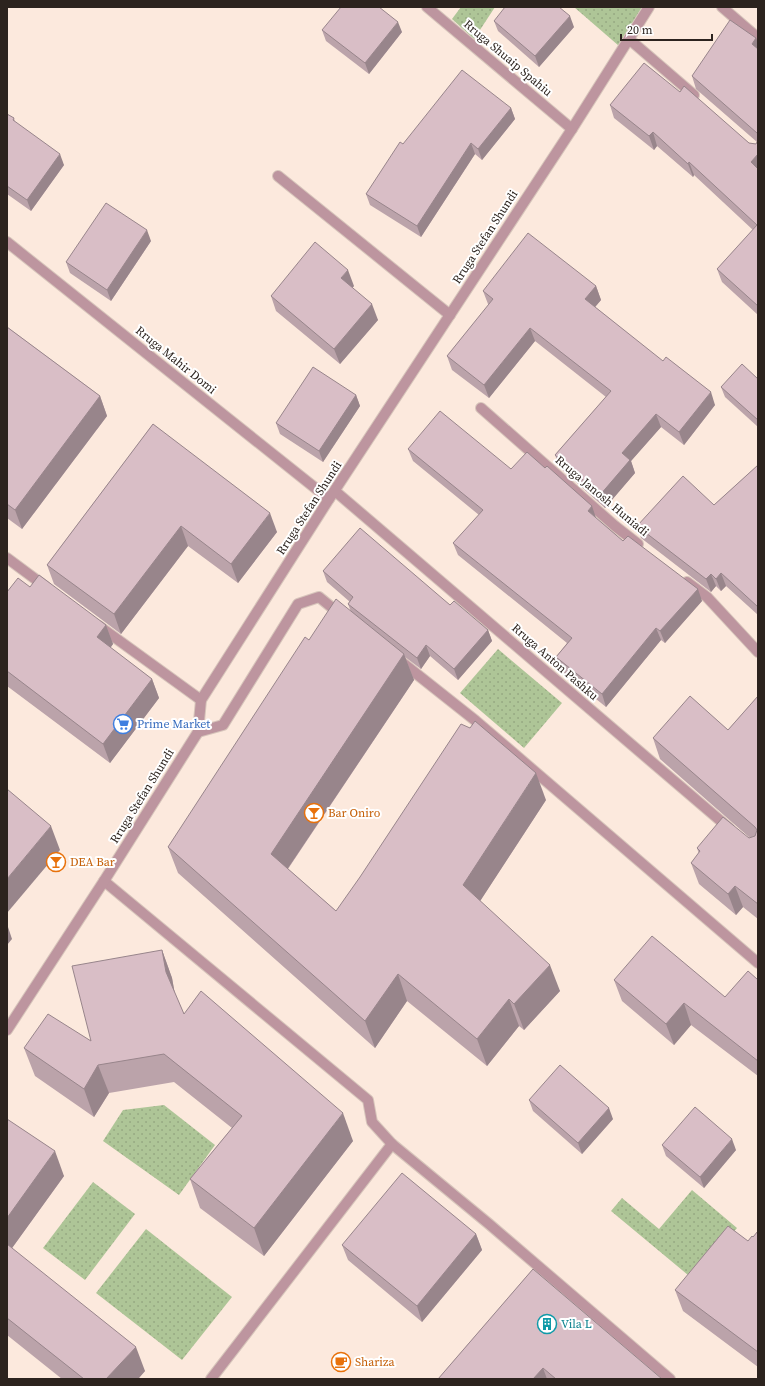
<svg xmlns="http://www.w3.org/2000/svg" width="765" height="1386" font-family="'Source Serif 4',serif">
<defs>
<pattern id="grass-dots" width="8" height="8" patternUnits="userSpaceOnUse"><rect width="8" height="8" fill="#aec597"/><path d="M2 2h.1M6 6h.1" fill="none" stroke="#96a982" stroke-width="1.8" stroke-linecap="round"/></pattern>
</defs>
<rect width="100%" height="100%" fill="#fce9dd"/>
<!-- grass -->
<g fill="url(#grass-dots)">
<polygon points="461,7 495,7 474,39 452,19"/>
<polygon points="574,7 642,7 619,46"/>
<polygon points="498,649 562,703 524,748 460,693"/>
<polygon points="164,1105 215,1145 179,1195 103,1141 123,1110"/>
<polygon points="93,1182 135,1214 85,1280 43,1248"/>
<polygon points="692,1190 737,1228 694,1280 611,1211 622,1198 659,1229"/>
<polygon points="146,1229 232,1297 182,1360 96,1293"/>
</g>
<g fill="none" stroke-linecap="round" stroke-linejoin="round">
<!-- pedestrian casing -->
<g stroke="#d7c5bb" stroke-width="12">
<g id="pedestrian">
<polyline points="7,558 46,587"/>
<polyline points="99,626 201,700"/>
</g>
</g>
<!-- minor casing -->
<g stroke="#d7c5bb" stroke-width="12">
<g id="minor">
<polyline points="427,7 572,129"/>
<polyline points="722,7 758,38"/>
<polyline points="629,39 694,95"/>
<polyline points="278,176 450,315"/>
<polyline points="7,242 329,499"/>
<polyline points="481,408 615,526 638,544"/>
<polyline points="335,491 729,828"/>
<polyline points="687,582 707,597 758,652"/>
<polyline points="399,660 476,721 758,963"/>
<polyline points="198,732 223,725 298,604 319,597 341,615"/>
<polyline points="104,881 368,1100 372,1122 392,1144 489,1224 670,1379"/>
<polyline points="7,1030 104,881 198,732 201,700 329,499 572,129 649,7"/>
<polyline points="211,1379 392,1144"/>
</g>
</g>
<!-- pedestrian -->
<use href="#pedestrian" stroke="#bd959f" stroke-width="10"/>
<!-- minor -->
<use href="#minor" stroke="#bd959f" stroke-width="10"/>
</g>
<!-- wall -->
<g fill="#bba3aa">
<polygon points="494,21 574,27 539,67 498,31"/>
<polygon points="322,30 402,32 369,74 326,41"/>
<polygon points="758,42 758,315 722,282 717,269 753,230 694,175 693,177 657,146 654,150 614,118 610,105 680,92 749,143 756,144 757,142 696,89 692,76"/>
<polygon points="511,108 515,119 482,160 475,154 421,237 370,205 366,194 403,144"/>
<polygon points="7,114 14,118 15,122 64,165 31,211 7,194"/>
<polygon points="151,241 111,301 70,273 66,262"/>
<polygon points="354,286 352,288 378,320 340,364 276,311 271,296"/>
<polygon points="596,286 601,300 595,307 715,405 684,445 661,427 631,461 635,473 605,508 560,468 555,455 606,397 535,341 489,398 452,370 447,356 489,305 488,304 483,291"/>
<polygon points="7,327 100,396 107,416 22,529 7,518"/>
<polygon points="758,379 758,427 725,397 721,387"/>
<polygon points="356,395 360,406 323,462 280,434 276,423"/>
<polygon points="153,424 277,532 238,583 188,546 121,634 54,584 47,565"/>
<polygon points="408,449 511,469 596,518 623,541 702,601 665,643 661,640 606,707 560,670 556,657 567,643 458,555 453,543 479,515 413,461"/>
<polygon points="758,465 758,615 726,586 721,591 716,586 711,592 641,538 637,526 714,505"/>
<polygon points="323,571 450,605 488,630 492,641 458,680 430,656 421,669 405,657 414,680 288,869 336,911 546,800 480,901 560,991 524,1030 519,1026 487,1066 407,1001 375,1048 178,873 168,847 309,640 351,612 348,604 350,602 327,582"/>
<polygon points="30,587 106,625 113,644 110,648 152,679 159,698 110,763 7,686 7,592"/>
<polygon points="758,696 758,919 743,907 736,915 699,884 691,863 699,854 697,848 750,838 660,759 653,738 728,730"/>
<polygon points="162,950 172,978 175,994 184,1014 353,1141 264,1256 200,1208 190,1179 232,1128 174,1082 109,1093 94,1117 35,1076 24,1048 91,1041"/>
<polygon points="758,979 758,1076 691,1025 674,1045 622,1001 614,980 725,997"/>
<polygon points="529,1100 613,1119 582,1154 533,1111"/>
<polygon points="7,1119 64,1176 12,1248 145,1371 138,1379 62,1379 7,1335"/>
<polygon points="662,1145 736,1150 704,1188 666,1156"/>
<polygon points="758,1231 758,1367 683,1311 675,1290 748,1241 753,1237"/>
<polygon points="476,1234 482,1250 422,1322 348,1260 342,1245"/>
<polygon points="533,1269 662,1379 438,1379"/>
</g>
<!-- shaded-wall -->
<g fill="#98858b">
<polygon points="570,16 574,27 539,67 535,56"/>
<polygon points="398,22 402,32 369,74 365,63"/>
<polygon points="756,38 758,42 758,56 752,44"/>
<polygon points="511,108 515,119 482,160 478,149"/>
<polygon points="653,132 657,146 654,150 649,136"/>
<polygon points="471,143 475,154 421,237 417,226"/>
<polygon points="60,154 64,165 31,211 27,200"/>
<polygon points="758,154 758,173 751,162"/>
<polygon points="689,162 694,175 693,177 688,164"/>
<polygon points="147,230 151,241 111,301 107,290"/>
<polygon points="348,270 354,286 347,294 341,278"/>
<polygon points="596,286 601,300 590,313 585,299"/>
<polygon points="372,304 378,320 340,364 334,349"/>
<polygon points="530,328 535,341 489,398 484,385"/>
<polygon points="711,392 715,405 684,445 679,432"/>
<polygon points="356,395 360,406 323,462 319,451"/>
<polygon points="100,396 107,416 22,529 15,510"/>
<polygon points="656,414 661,427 631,461 635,473 605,508 600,495 622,453"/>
<polygon points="592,506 596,518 588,511"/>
<polygon points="270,513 277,532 238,583 231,564"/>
<polygon points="181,526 188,546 121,634 114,614"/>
<polygon points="721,573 726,586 721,591 716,579"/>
<polygon points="711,574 716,586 711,592 706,579"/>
<polygon points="698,589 702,601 665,643 660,631"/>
<polygon points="106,625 113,644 104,657 97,637"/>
<polygon points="656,628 661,640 606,707 602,694"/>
<polygon points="488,630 492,641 458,680 454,669"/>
<polygon points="426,645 430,656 421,669 417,658"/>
<polygon points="404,654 414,680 280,880 271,854"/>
<polygon points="152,679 159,698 110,763 103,744"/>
<polygon points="536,773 546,800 473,912 463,885"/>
<polygon points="51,826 60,850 7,913 7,879"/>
<polygon points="735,886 743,907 736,915 728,894"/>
<polygon points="7,924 12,939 7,945"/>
<polygon points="162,950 172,978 176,1001 166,972"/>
<polygon points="550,965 560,991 524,1030 514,1004"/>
<polygon points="398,974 407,1001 375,1048 365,1021"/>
<polygon points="509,999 519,1026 487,1066 477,1039"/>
<polygon points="684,1003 691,1025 674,1045 666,1024"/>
<polygon points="98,1065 109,1093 94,1117 84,1089"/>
<polygon points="609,1108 613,1119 582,1154 578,1143"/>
<polygon points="343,1113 353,1141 264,1256 254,1228"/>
<polygon points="732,1139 736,1150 704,1188 700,1177"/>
<polygon points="55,1151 64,1176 7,1255 7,1218"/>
<polygon points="476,1234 482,1250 422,1322 417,1306"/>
<polygon points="136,1347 145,1371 138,1379 106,1379"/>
<polygon points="543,1368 547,1379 533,1379"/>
</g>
<!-- building -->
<g fill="#d9bec6" stroke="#98858b">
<polygon points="341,7 379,7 398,22 365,63 322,30"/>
<polygon points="505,7 559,7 570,16 535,56 494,21"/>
<polygon points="730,20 756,38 752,44 758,49 758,134 757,133 692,76"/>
<polygon points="644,63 680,92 684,86 749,143 756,144 758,140 758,154 751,162 758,169 758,306 717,269 757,225 689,162 688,164 653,132 649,136 610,105"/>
<polygon points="462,70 511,108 478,149 471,143 417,226 366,194 400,142 403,144"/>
<polygon points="7,114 14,118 13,120 60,154 27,200 7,186"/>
<polygon points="106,203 147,230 107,290 66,262"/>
<polygon points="528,233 596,286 585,299 663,361 666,357 711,392 679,432 656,414 622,453 630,460 600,495 555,455 611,391 530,328 484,385 447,356 493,299 483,291"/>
<polygon points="315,242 348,270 341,278 372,304 334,349 271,296"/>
<polygon points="7,327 100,396 15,510 7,504"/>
<polygon points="742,364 758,379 758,420 721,387"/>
<polygon points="313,367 356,395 319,451 276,423"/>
<polygon points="440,411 511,469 527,452 545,468 547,466 592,506 588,511 623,541 628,536 698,589 660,631 656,628 602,694 556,657 572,638 453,543 483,510 408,449"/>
<polygon points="153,424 270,513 231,564 181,526 114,614 47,565"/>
<polygon points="758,465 758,607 721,573 716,579 711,574 706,579 637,526 683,476 714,505"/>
<polygon points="360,528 450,605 454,601 488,630 454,669 426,645 417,658 348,604 353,597 323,571"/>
<polygon points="39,575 106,625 97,637 152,679 103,744 7,671 7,592 18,578 30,587"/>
<polygon points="336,599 404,654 271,854 336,911 360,877 461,724 470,728 475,721 536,773 463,885 550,965 514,1004 509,999 477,1039 398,974 365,1021 168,847 305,637 309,640"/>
<polygon points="690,696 728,730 758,696 758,904 735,886 728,894 691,863 700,851 697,848 723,817 749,838 755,836 757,830 755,827 653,738"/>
<polygon points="7,789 51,826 7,879"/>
<polygon points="652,936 725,997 748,971 757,979 758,979 758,1061 684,1003 666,1024 614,980"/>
<polygon points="162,950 166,972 184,1014 201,991 343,1113 254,1228 190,1179 242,1116 164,1054 98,1065 84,1089 24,1048 48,1014 91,1041 72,966"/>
<polygon points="560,1065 609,1108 578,1143 529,1100"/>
<polygon points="695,1107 732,1139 700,1177 662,1145"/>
<polygon points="7,1119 55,1151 7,1218"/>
<polygon points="402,1173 476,1234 417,1306 342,1245"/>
<polygon points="728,1226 748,1241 752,1236 753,1237 758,1231 758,1352 675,1290"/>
<polygon points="7,1244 136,1347 106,1379 84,1379 7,1318"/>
<polygon points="533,1269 662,1379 556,1379 543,1368 533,1379 438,1379"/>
</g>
<!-- icons -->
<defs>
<g id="supermarket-ring" transform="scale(1)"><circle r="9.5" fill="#fff" stroke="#3f7fe0" stroke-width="1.5"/><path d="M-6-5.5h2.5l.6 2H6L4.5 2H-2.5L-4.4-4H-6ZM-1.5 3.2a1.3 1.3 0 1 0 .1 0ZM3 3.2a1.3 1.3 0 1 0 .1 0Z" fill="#3f7fe0"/></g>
<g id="bar-ring" transform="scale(1)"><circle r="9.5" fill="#fff" stroke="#e8710a" stroke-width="1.5"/><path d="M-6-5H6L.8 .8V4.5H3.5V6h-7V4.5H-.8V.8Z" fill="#e8710a"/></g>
<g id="building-ring" transform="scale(1)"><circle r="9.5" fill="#fff" stroke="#0f9aa8" stroke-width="1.5"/><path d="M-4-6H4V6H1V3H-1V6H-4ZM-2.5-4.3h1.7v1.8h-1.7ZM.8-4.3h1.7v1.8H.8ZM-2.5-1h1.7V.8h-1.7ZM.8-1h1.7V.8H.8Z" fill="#0f9aa8"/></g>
<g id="cafe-ring" transform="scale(1)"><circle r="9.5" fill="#fff" stroke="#e8710a" stroke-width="1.5"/><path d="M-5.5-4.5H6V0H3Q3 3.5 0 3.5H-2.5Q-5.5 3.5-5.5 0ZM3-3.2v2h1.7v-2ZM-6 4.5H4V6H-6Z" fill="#e8710a"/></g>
</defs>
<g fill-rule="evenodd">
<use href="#supermarket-ring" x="123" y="724"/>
<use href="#bar-ring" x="314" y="813"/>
<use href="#bar-ring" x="56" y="862"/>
<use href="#building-ring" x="547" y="1324"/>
<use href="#cafe-ring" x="341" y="1362"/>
</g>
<g text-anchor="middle" stroke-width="4" stroke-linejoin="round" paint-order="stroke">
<!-- street labels -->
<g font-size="12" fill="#2c231e" stroke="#fff">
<text transform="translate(508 58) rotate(40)" y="4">Rruga Shuaip Spahiu</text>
<text transform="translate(485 237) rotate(-57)" y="4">Rruga Stefan Shundi</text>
<text transform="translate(176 360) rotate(39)" y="4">Rruga Mahir Domi</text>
<text transform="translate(602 496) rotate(40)" y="4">Rruga Janosh Huniadi</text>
<text transform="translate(309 508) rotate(-57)" y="4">Rruga Stefan Shundi</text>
<text transform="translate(555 662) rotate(41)" y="4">Rruga Anton Pashku</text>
<text transform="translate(142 796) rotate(-58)" y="4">Rruga Stefan Shundi</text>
</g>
<!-- shop labels -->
<g font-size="12" fill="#366cbe" stroke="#fff" text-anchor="start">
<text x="137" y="728">Prime Market</text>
</g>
<!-- food labels -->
<g font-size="12" fill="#c56008" stroke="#fff" text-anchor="start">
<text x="328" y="817">Bar Oniro</text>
<text x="70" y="866">DEA Bar</text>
<text x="355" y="1366">Shariza</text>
</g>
<!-- culture labels -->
<g font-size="12" fill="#0d838f" stroke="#fff" text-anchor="start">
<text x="561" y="1328">Vila L</text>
</g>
</g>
<!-- border -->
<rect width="765" height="1386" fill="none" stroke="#2c231e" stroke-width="16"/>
<!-- scale -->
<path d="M621 34v6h91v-6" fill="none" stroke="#2c231e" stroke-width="2"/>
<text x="627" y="34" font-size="12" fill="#2c231e" stroke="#ffffff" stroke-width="3" paint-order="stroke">20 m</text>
</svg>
